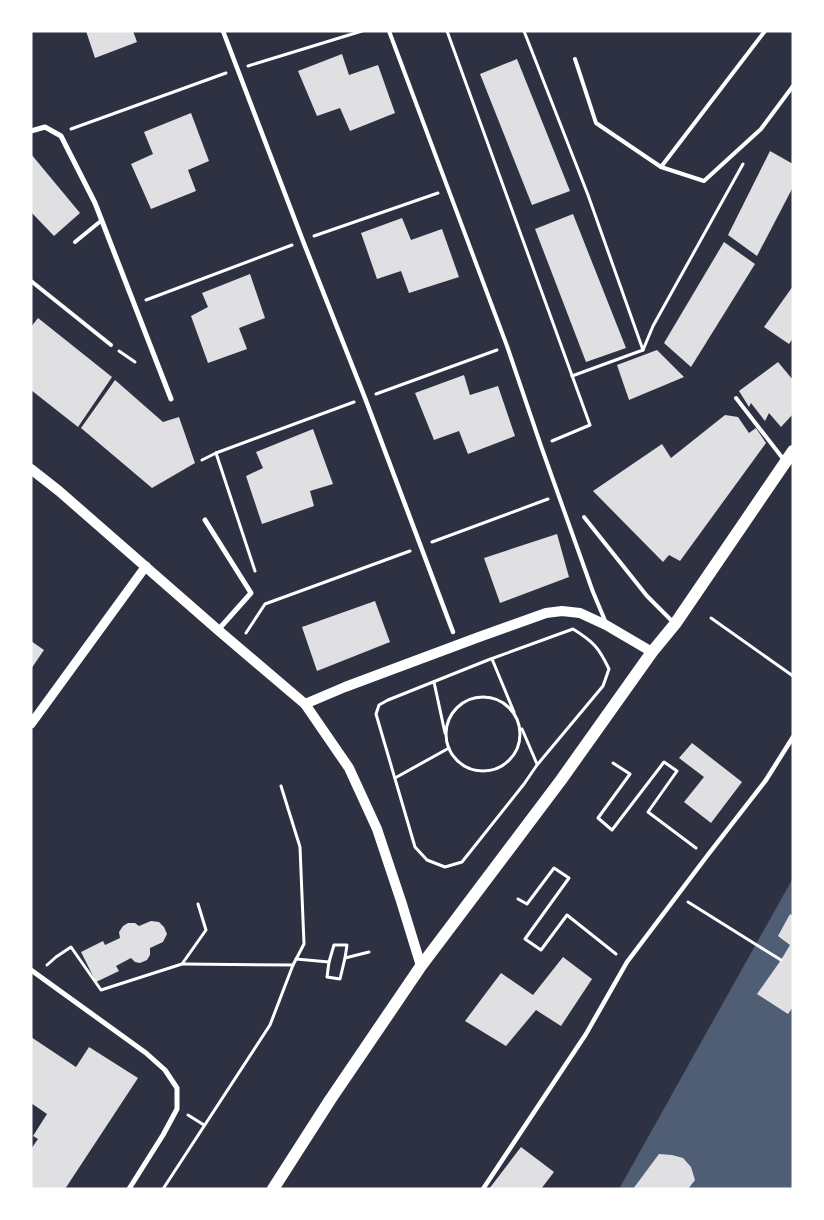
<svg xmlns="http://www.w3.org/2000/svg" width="824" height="1220" font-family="Spectral,serif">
<rect width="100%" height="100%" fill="#2d3142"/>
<!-- water -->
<polygon fill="#4f5d75" points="793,878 793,1189 619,1189"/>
<!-- building -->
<g fill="#e0e0e3">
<polygon points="86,31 133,31 137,42 95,58"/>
<polygon points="342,54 349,75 378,65 395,113 350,131 340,108 317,116 298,71"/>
<polygon points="517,59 570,191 532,205 480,74"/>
<polygon points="191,113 209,161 188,170 196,191 151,209 131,164 153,154 144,132"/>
<polygon points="770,151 793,164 793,187 757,256 728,235"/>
<polygon points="31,154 80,213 54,236 31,212"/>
<polygon points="573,214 626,348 586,362 535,229"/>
<polygon points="402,218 411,240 442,229 459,277 409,293 401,271 377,279 361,233"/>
<polygon points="724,242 755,264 691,367 664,343"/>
<polygon points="250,274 265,318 239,328 247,349 208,363 191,316 208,307 202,293"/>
<polygon points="793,286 793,338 789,344 764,327"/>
<polygon points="38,318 112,377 78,427 31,390 31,327"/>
<polygon points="657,350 684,377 629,400 617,365"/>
<polygon points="778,362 793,380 793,414 781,427 769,413 765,421 751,403 749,407 739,391"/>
<polygon points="464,375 470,395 498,386 515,436 468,454 459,431 434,440 415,393"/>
<polygon points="115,380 163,422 179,417 195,463 152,488 81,428"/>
<polygon points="725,415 738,417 749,433 756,428 766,443 680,561 669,555 663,562 593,491 662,444 671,458"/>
<polygon points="313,429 333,484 310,491 314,506 262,524 246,476 263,468 256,452"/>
<polygon points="557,534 569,577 500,603 484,558"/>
<polygon points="375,601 390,642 317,671 302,627"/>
<polygon points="31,641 44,650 31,669"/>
<polygon points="692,743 742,782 711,823 684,802 704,777 679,758"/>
<polygon points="790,914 793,916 793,1007 788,1014 757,994 781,960 790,945 778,936"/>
<polygon points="151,921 159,922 164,927 167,934 163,942 150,948 150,955 147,960 140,963 135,962 131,958 116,966 119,971 96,982 81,952 103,941 105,945 120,938 119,932 123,926 128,923 135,923 139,926"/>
<polygon points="563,957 592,979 561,1026 536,1010 506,1046 465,1021 501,973 533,995"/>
<polygon points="31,1037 76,1067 89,1047 138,1078 65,1189 31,1189 31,1149 38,1139 33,1136 47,1114 31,1103"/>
<polygon points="521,1147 554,1172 541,1189 489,1189"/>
<polygon points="659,1154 672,1155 683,1158 691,1167 695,1180 688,1189 633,1189"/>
</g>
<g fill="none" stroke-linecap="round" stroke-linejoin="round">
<!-- path -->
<g stroke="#fff" stroke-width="3">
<polyline points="447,31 590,425 552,441"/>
<polyline points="524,31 588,195 643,350 572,376"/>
<polyline points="248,66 362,31"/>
<polyline points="71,129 226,73"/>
<polyline points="314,236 438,193"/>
<polyline points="146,300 292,245"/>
<polyline points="643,350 653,326 743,164"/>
<polyline points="119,351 135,362"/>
<polyline points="376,394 497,350"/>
<polyline points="216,453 255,571"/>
<polyline points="202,460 216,453 354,402"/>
<polyline points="432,542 548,499"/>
<polyline points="711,618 793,676"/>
<path d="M573,629C594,642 599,648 609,669L603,686L537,765L524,784L462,862L445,867L427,860L415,847L376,714L379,705L388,700L488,660Z"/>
<polyline points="246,633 265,604 410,551"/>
<polyline points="492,659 514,712"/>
<polyline points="434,682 445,733"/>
<circle cx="483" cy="734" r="37"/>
<polyline points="522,729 537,764"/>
<polyline points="613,763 630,774 598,818 612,830 664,762 677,771 648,812 696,848"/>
<polyline points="395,778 449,748"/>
<polyline points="518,899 527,904 554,868 569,878 525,939 541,950 567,915 616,954"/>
<polyline points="688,902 781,960"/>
<polyline points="296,959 329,962 334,945 347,945 345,958 369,952"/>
<polyline points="329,962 327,977 340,979 345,958"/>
<polyline points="183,964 293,965"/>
<polyline points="47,965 56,957 71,947 101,990 182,964 206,930 198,904"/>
<polyline points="188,1115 204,1125"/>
<polyline points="163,1189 270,1025 293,965 304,944 300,847 281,786"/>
</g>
<!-- service -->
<g stroke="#fff" stroke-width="4">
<polyline points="389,31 507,346 541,446 593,592 606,623"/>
<polyline points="575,59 596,123 661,167 704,181 761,129 793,86"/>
<polyline points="661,167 765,31"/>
<polyline points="75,242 102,220"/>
<polyline points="31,281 111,345"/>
<polyline points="736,398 784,460"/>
<polyline points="584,517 647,596 673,622"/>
</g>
<!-- pedestrian -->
<g stroke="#fff" stroke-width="4.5">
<polyline points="223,31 303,241 365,398 453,632"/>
<polyline points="483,1189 586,1034 627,962 707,856 766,780 793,737"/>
</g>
<!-- minor -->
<g stroke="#fff" stroke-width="5">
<polyline points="31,131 45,127 61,136 95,203 171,399"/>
<polyline points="205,520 251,593 218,630"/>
<polyline points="31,970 146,1053 165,1070 177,1088 177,1109 163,1135 129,1189"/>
</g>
<!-- tertiary -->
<polyline stroke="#fff" stroke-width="9" points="31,724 146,566"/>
<!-- secondary -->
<g stroke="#fff" stroke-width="10">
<polyline points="31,469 59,491 218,630 305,704 349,768 377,829 401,901 421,966"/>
<polyline points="305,704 345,687 479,637 546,613 562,611 580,613 606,625 652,652"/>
</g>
<!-- primary -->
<polyline stroke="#fff" stroke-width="12" points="273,1189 330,1100 421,966 561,780 652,652 675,624 793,451"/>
</g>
<!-- border -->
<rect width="824" height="1220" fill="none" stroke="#ffffff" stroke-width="65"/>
</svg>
